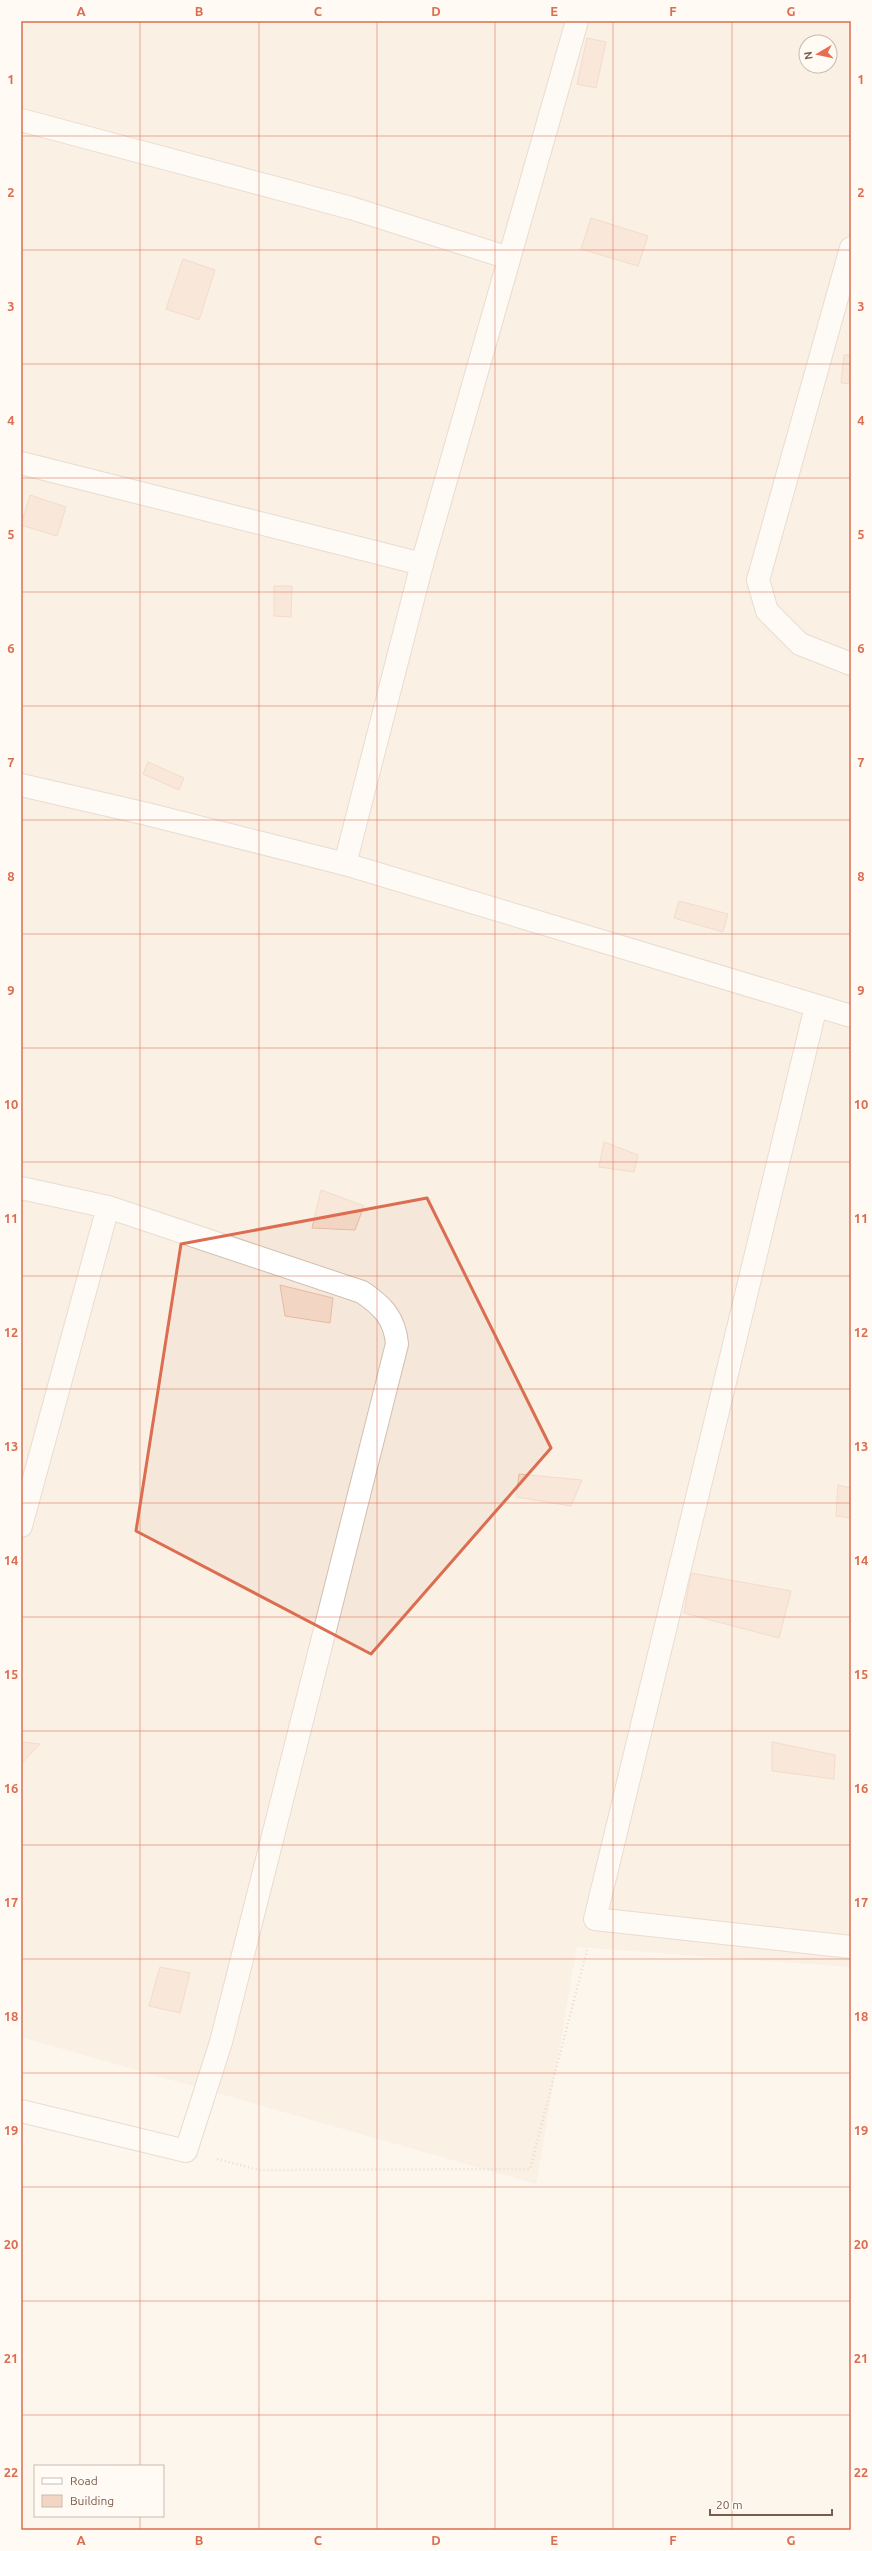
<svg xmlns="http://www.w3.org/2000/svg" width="872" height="2551" font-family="Ubuntu,sans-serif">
<rect width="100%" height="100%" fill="#fdf6ec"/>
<!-- residential -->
<path fill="#f5e8da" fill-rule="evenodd" d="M21,21H851V1967L577,1947L536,2184L21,2037ZM806,42H830V66H806Z"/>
<!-- building -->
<g fill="#f3d5c3" stroke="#e6bba3">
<polygon points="587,38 606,42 596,88 577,84"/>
<polygon points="591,218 648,236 638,266 581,249"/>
<polygon points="183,259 215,270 199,320 166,309"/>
<polygon points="844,355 851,355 851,384 841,383"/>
<polygon points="30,495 66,507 57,536 21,525"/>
<polygon points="274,586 292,586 291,617 274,616"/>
<polygon points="148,762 184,778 179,790 143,774"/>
<polygon points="679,901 728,914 723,932 674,918"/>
<polygon points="604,1142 638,1155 634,1172 599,1167"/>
<polygon points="321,1190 364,1206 355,1230 312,1228"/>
<polygon points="280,1285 333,1298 330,1323 285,1316"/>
<polygon points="519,1474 582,1480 571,1506 516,1497"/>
<polygon points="838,1485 851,1488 851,1518 836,1516"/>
<polygon points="691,1573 791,1591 779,1638 684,1613"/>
<polygon points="21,1742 40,1744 21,1764"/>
<polygon points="772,1742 835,1755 834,1779 772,1771"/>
<polygon points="160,1967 190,1973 180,2013 149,2006"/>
</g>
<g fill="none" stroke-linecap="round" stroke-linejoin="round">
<!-- street casing -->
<g stroke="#d1beb0" stroke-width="24">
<g id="street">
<polyline points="21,120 351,208 509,258"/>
<polyline points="851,248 758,580 767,611 800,644 851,664"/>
<polyline points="21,463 422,564"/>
<polyline points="21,785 147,814 345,864 851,1016"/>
<polyline points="345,864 422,564 577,21"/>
<polyline points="816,1006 595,1919 851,1947"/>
<path d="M21,1188L108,1207L362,1292C383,1306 395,1319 397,1344L221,2042L186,2151L21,2111"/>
<polyline points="21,1526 108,1207"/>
</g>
</g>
<!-- path -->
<polyline stroke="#d9b8a5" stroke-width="2.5" stroke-dasharray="1 3" stroke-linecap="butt" points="217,2159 259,2170 530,2169 587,1950"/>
<!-- street -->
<use href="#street" stroke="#fff" stroke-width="22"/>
</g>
<!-- marked area -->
<path d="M0 0H872V2551H0ZM427,1198L551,1448L371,1654L136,1531L181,1244Z" fill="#fdf6ec" fill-opacity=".55" fill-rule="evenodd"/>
<path fill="none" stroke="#dc6d51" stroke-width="3" stroke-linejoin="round" d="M427,1198L551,1448L371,1654L136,1531L181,1244Z"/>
<!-- grid -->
<path fill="none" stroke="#dc6d51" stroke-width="1" stroke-opacity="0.55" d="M140,21V2466M259,21V2530M377,21V2530M495,21V2530M613,21V2530M732,21V2530M21,136H851M21,250H851M21,364H851M21,478H851M21,592H851M21,706H851M21,820H851M21,934H851M21,1048H851M21,1162H851M21,1276H851M21,1389H851M21,1503H851M21,1617H851M21,1731H851M21,1845H851M21,1959H851M21,2073H851M21,2187H851M21,2301H851M21,2415H851M140,2516V2530"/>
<!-- border -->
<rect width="872" height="2551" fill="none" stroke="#fffaf3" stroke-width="44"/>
<!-- legend -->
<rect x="34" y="2465" width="130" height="52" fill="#fffaf3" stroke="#cabbb1"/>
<rect x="42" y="2478" width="20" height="6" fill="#ffffff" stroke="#cabbb1"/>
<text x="70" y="2485" font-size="12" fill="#7a5c4d">Road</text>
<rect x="42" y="2495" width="20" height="12" fill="#f3d5c3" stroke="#cabbb1"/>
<text x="70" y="2505" font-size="12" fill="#7a5c4d">Building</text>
<!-- north arrow -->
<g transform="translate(818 54) rotate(261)"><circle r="19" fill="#fffaf3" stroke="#cabbb1"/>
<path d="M0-3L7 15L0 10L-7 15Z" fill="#e76f51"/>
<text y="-6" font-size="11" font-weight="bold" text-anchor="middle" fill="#7a5c4d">N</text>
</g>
<!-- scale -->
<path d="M710 2509v6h122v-6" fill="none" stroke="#7a5c4d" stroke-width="2"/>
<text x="716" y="2509" font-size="12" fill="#7a5c4d" stroke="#fffaf3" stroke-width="3" paint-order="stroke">20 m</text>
<rect x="22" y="22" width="828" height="2507" fill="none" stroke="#dc6d51" stroke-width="1.5"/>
<g font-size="13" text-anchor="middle" font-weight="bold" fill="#dc6d51">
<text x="81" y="16">A</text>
<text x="199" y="16">B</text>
<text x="318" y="16">C</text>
<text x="436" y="16">D</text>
<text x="554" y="16">E</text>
<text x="673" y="16">F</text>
<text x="791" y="16">G</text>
<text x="11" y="84">1</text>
<text x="861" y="84">1</text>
<text x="11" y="197">2</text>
<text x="861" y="197">2</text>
<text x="11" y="311">3</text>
<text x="861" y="311">3</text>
<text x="11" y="425">4</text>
<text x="861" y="425">4</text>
<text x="11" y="539">5</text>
<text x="861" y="539">5</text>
<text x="11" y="653">6</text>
<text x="861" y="653">6</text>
<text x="11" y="767">7</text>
<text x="861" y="767">7</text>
<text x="11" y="881">8</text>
<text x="861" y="881">8</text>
<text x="11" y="995">9</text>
<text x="861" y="995">9</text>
<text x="11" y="1109">10</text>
<text x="861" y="1109">10</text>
<text x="11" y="1223">11</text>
<text x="861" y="1223">11</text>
<text x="11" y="1337">12</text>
<text x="861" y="1337">12</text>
<text x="11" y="1451">13</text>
<text x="861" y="1451">13</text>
<text x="11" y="1565">14</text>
<text x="861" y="1565">14</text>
<text x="11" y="1679">15</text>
<text x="861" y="1679">15</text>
<text x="11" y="1793">16</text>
<text x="861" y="1793">16</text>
<text x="11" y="1907">17</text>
<text x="861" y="1907">17</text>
<text x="11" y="2021">18</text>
<text x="861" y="2021">18</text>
<text x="11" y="2135">19</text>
<text x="861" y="2135">19</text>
<text x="11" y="2249">20</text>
<text x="861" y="2249">20</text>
<text x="11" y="2363">21</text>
<text x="861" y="2363">21</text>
<text x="11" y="2477">22</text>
<text x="861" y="2477">22</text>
<text x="81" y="2545">A</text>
<text x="199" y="2545">B</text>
<text x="318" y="2545">C</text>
<text x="436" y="2545">D</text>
<text x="554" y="2545">E</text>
<text x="673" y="2545">F</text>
<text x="791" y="2545">G</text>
</g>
</svg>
